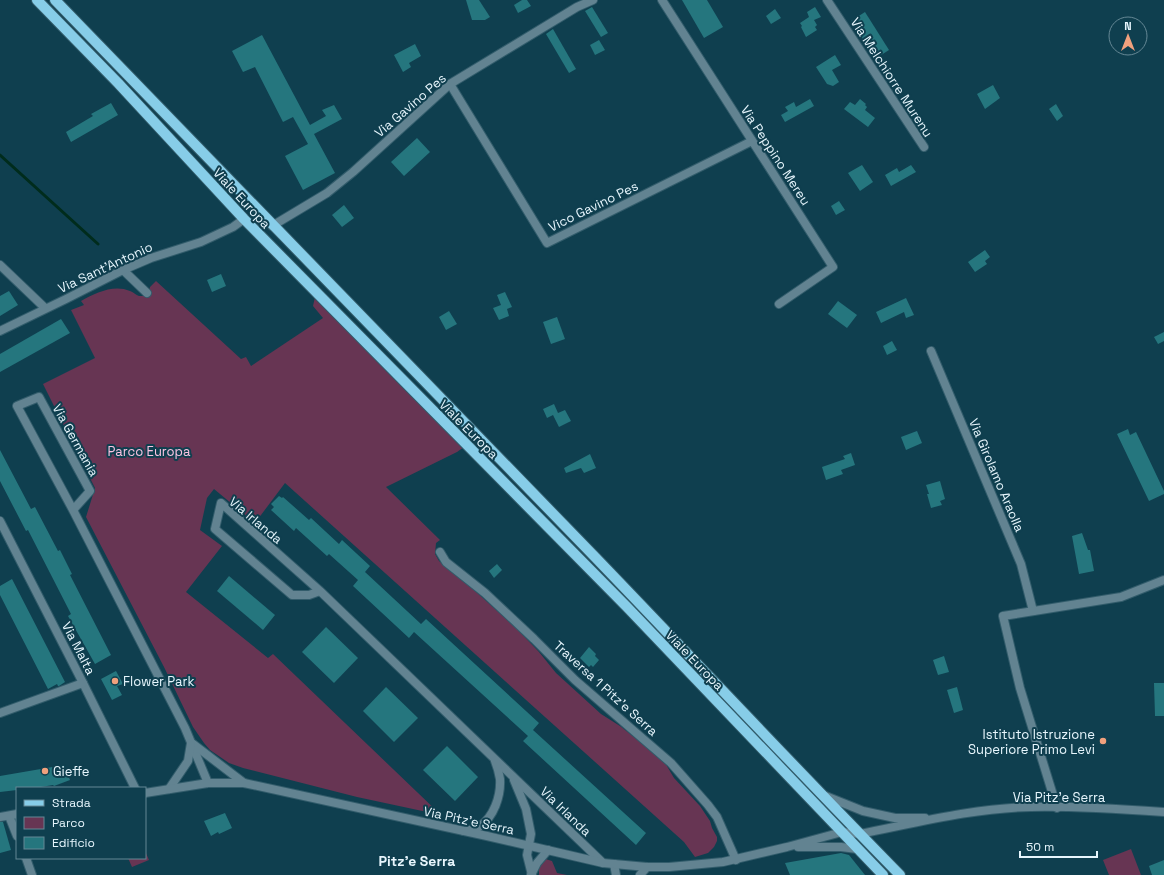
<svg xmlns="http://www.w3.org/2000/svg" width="1164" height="875" font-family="'Space Grotesk',sans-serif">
<rect width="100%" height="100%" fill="#0f3f4f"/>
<!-- green -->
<g fill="#673553">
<path d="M156,281L241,359L246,357L251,366L323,318L313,306L315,297L464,447L457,452L386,487L440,540L436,543L435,554L439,561L464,581L516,628L539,652L556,673L601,714L620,726L664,761L674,778L700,806L710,821L712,828L717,837V841L714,847L708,853L695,857L684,842L285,483L255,523L214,489L207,498L200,530L222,546L186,592L268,658L273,654L441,815L357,797L243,768L229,763L210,750L204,743L193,727L164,667L86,517L95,488L43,384L95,358L71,310L84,305L81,301C95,293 114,284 130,291C133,292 136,295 139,296C141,296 145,296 148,296L150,287Z"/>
<polygon points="1131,849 1141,875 1109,875 1103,860"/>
<polygon points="145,851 149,860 132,867 128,858 145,858"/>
<polygon points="539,857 552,861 557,873 567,875 539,875"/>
</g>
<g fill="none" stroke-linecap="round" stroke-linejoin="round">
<!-- stream -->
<polyline stroke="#002c1c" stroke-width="3" points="0,155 98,244"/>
</g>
<!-- building -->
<g fill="#25767e">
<polygon points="466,0 479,0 490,17 485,20 472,20"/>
<polygon points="522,0 527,0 531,6 518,13 514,5"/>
<polygon points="682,0 707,0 723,27 704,38"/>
<polygon points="592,7 608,33 601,37 585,11"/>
<polygon points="815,7 821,17 814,20 817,25 815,27 817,30 806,37 801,27 802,26 800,23 809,17 807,12"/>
<polygon points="775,9 781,18 771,24 766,16"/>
<polygon points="865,12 889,50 875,59 851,21"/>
<polygon points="553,29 576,69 569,73 546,34"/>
<polygon points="262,35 310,125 326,116 322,110 334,105 342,119 314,134 335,173 303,190 285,156 308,144 293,117 283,122 255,67 243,72 232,51"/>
<polygon points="599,40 605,50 595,55 590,45"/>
<polygon points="415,44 421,56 409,63 411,67 403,72 394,55"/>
<polygon points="835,55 841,65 832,70 839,82 833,86 827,84 816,67"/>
<polygon points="993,85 1000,98 985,109 977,94"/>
<polygon points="810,99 814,106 785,122 781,115 788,111 785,107 794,102 796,107"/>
<polygon points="860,99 866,104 865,105 867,107 865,110 875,118 868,127 844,109 850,102 855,105"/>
<polygon points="111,103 118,115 71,142 66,132 93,116 91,114"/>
<polygon points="1056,104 1063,116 1057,121 1049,109"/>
<polygon points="417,138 430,152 404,176 391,162"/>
<polygon points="862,165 873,182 860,191 848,173"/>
<polygon points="911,165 916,172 891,186 885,175 897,168 899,172"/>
<polygon points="839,201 845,210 836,215 831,206"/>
<polygon points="344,205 354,218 342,227 332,215"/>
<polygon points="985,250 990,257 985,261 987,264 975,272 968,262"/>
<polygon points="221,274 226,286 212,292 207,280"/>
<polygon points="9,291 18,305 0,316 0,296"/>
<polygon points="505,292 512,307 507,309 509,316 499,320 493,308 501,305 497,295"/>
<polygon points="906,298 914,315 906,318 904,312 881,323 876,312"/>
<polygon points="838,301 857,315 847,328 828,314"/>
<polygon points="449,311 457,324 446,330 439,317"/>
<polygon points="557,317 565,339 551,344 543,322"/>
<polygon points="61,319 70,333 0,372 0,354"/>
<polygon points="1164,332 1164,341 1158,344 1154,337"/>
<polygon points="892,341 897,350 887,355 883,346"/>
<polygon points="554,404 558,413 565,410 571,421 559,427 553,415 547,418 543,409"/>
<polygon points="1128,429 1130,435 1136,432 1164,491 1164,494 1149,501 1117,434"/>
<polygon points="917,431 922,443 906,450 901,437"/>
<polygon points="0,450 31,509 35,507 58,551 60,550 72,574 70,575 111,655 95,664 68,616 71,614 28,530 26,531 0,481"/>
<polygon points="851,453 855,465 841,470 843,474 826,480 822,467 845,459 843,456"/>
<polygon points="590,454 596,468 584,473 581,468 566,473 564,468"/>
<polygon points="940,481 945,499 940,501 942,505 931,508 927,494 929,494 926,485"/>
<polygon points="279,496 282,498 283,497 309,520 311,518 339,544 342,540 370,566 365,572 421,624 426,619 539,723 533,730 646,833 636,845 523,741 528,736 414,632 409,638 353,586 358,580 329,554 327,556 296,528 294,531 271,510 274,507 271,504"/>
<polygon points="1082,533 1088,550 1090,550 1094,571 1079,574 1072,536"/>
<polygon points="497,564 502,570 494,578 489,571"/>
<polygon points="229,576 275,615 263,630 217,591"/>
<polygon points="12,579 65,682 59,686 58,686 57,684 48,689 0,595 0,586"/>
<polygon points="326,627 358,658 334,683 302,652"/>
<polygon points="589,647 596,654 595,656 599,660 593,667 591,665 589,667 580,658"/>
<polygon points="944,656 949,672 938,675 933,660"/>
<polygon points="116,671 123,684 117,686 122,695 112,700 101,679"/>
<polygon points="1154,683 1164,683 1164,716 1155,716"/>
<polygon points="386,687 418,718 394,742 363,711"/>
<polygon points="957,687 963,710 954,713 947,690"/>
<polygon points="447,746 478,777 455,801 423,770"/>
<polygon points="64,765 70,780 54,786 53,785 35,788 17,788 17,790 0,792 0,776"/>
<polygon points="225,813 232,828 219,834 218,832 211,836 204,821"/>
<polygon points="0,822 3,822 11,850 0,853"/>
<polygon points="841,853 849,855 865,875 790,875 785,863"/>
<polygon points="1164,860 1164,875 1152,875 1149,866"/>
</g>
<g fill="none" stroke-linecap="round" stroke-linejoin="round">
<!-- minor casing -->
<g stroke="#325c6b" stroke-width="10">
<g id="minor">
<polyline points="662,0 833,267 779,304"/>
<polyline points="827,0 924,147"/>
<polyline points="450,84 547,243 752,141"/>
<polyline points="272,226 327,193 353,172 450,84 577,7 593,0"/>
<polyline points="0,265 45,308"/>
<polyline points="123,270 147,293"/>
<polyline points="931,351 1021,564 1033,611"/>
<polyline points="73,510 90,491 39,397 17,406 73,510 185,728 208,783"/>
<polyline points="0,521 83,683 135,788"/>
<polyline points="440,552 446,562 485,593 534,639 575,680 671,763 708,805 717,817 736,860"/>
<polyline points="320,591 309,595 292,595 215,529 221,503 320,591 603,863"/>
<polyline points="0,713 83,683"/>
<polyline points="193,744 244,783"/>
<polyline points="514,780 526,809 531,834 527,855 532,875"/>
<polyline points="169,789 188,761 191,743"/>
<polyline points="1057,808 1020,688 1003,616 1121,597 1164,580"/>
<polyline points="9,816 17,836"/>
<path d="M464,831C469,830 475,829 479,827C494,817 501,796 500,779C499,773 497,766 495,761"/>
<polyline points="26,858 32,875"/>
<polyline points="614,864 616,875"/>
<polyline points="531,875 537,863 548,850"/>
<polyline points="640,875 647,867"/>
</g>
</g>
<!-- tertiary casing -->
<g stroke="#325c6b" stroke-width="10">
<g id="tertiary">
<polyline points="0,331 66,299 123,270 151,258 201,242 233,227 244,219"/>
<path d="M145,793L208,783H244L487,836L603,863L647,867H669L723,862L787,847L842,832L860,834C916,823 973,808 1031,807C1075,806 1120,809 1164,812"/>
<polyline points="823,795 863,811 895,818 925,818"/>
<polyline points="0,817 17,814"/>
<polyline points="798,847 841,847 857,849"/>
</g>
</g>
<!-- primary casing -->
<g stroke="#325c6b" stroke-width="12">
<g id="primary">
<polyline points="37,0 118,83 244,219 627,607 883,875"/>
<path d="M55,0C234,187 415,372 595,557C697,663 797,770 900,875"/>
</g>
</g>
<!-- minor -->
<use href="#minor" stroke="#628391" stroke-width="8"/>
<!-- tertiary -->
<use href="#tertiary" stroke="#628391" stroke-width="8"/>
<!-- primary -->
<use href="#primary" stroke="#87cde8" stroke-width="10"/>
</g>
<!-- markers -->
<g fill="#f1a17d" stroke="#0f3f4f" stroke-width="1.5">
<circle cx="115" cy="681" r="4"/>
<circle cx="1103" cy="741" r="4"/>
<circle cx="45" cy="771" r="4"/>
</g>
<g text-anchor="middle" stroke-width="4" stroke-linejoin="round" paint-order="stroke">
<!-- street labels -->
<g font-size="13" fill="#e7f6fd" stroke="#0f3f4f">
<text transform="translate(892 77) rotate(57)" y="5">Via Melchiorre Murenu</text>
<text transform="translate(410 105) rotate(-41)" y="5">Via Gavino Pes</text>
<text transform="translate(776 155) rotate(57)" y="5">Via Peppino Mereu</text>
<text transform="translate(242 198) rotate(47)" y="5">Viale Europa</text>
<text transform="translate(593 206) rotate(-26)" y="5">Vico Gavino Pes</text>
<text transform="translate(105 267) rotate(-25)" y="5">Via Sant'Antonio</text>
<text transform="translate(469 429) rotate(45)" y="5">Viale Europa</text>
<text transform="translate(76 440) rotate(61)" y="5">Via Germania</text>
<text transform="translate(997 475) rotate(67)" y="5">Via Girolamo Araolla</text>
<text transform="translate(256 520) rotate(40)" y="5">Via Irlanda</text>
<text transform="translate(79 648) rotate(63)" y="5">Via Malta</text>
<text transform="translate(695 660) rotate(46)" y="5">Viale Europa</text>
<text transform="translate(606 688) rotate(42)" y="5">Traversa 1 Pitz'e Serra</text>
<text x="1059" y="802">Via Pitz'e Serra</text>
<text transform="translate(566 811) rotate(44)" y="5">Via Irlanda</text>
<text transform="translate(469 820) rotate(12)" y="5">Via Pitz'e Serra</text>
</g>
<!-- park labels -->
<g font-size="13" fill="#fbc3e1" stroke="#0f3f4f">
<text x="149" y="456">Parco Europa</text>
</g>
<!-- poi labels -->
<g font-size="13" fill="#e7f6fd" stroke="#0f3f4f" text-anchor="start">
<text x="123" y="686">Flower Park</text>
<text x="1095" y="739" text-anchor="end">Istituto Istruzione<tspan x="1095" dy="15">Superiore Primo Levi</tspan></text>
<text x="53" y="776">Gieffe</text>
</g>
<!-- neighbourhood labels -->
<g font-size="14" font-weight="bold" fill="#e7f6fd" stroke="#0f3f4f">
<text x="417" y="866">Pitz'e Serra</text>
</g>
</g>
<!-- legend -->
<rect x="16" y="787" width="130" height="72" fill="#0f3f4f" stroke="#658895"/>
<rect x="24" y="800" width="20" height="6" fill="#87cde8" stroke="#658895"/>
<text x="52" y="807" font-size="12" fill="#e7f6fd">Strada</text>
<rect x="24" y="817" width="20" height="12" fill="#673553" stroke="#658895"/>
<text x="52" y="827" font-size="12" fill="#e7f6fd">Parco</text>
<rect x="24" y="837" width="20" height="12" fill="#25767e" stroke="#658895"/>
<text x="52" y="847" font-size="12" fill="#e7f6fd">Edificio</text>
<!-- north arrow -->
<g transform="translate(1128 36)"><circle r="19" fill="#0f3f4f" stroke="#658895"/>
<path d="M0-3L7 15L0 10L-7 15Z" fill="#f1a17d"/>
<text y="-6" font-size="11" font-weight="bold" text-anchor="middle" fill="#e7f6fd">N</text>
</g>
<!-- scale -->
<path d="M1020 851v6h77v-6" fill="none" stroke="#e7f6fd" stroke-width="2"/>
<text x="1026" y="851" font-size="12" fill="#e7f6fd" stroke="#0f3f4f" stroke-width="3" paint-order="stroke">50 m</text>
</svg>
